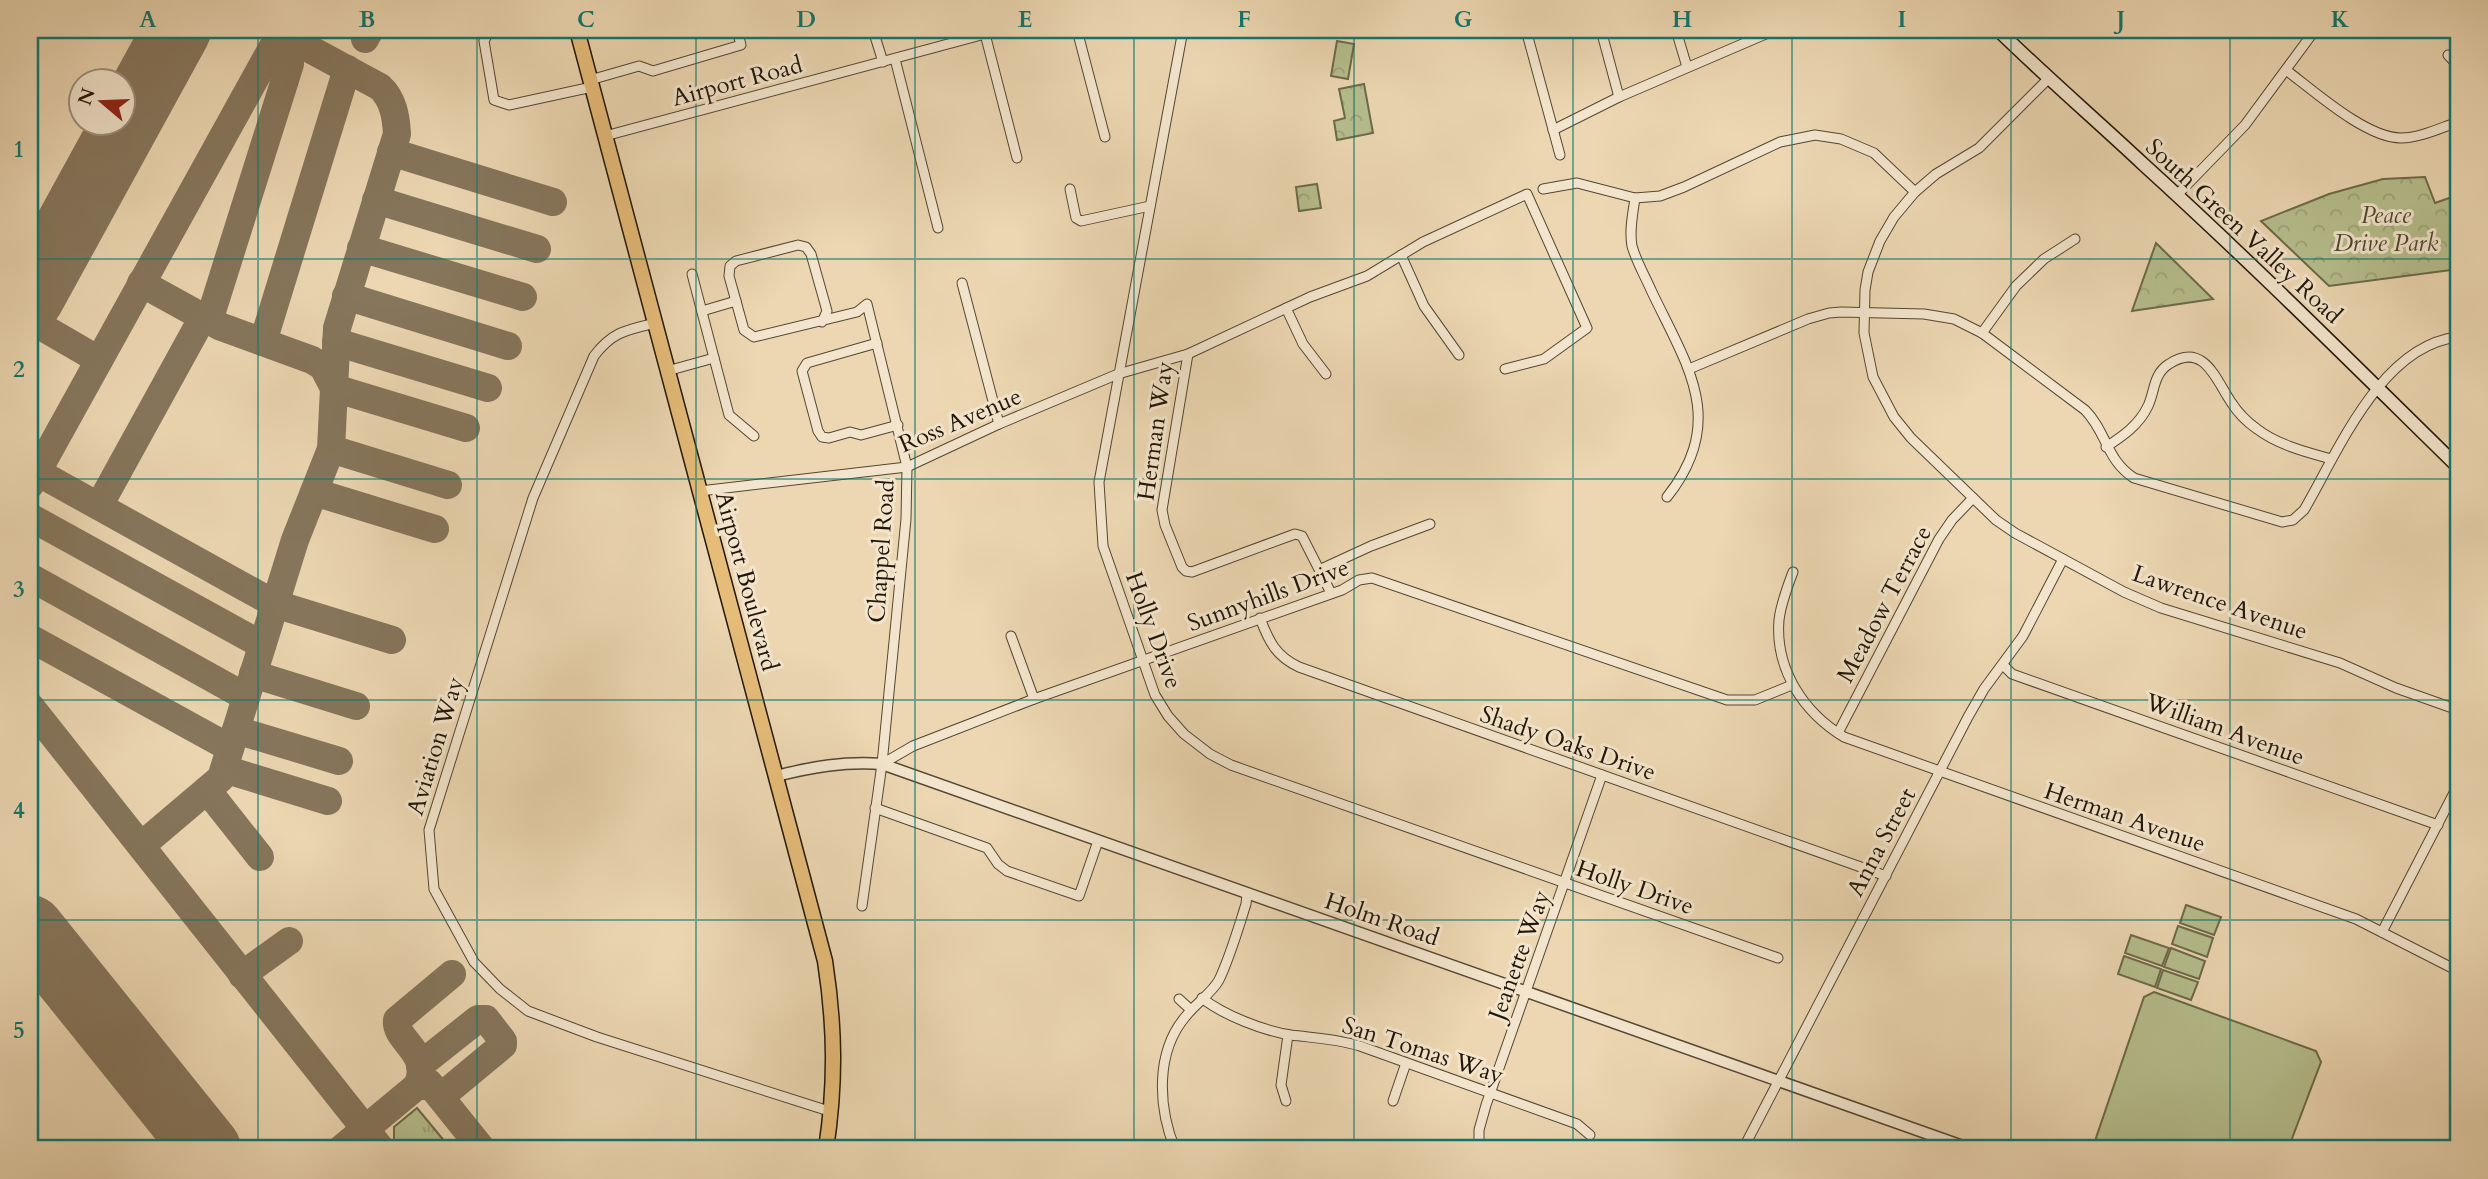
<svg xmlns="http://www.w3.org/2000/svg" width="2488" height="1179" font-family="Cardo,serif">
<defs>
<pattern id="grass-tufts" width="24" height="20" patternUnits="userSpaceOnUse" patternTransform="scale(1.75)"><rect width="24" height="20" fill="#b6be8d"/><path d="M3 7l-1-3M5 7V3M7 7l1-3M15 17l-1-3M17 17v-4M19 17l1-3" fill="none" stroke="#9ca378"/></pattern>
<pattern id="forest-crowns" width="20" height="18" patternUnits="userSpaceOnUse" patternTransform="scale(1.75)"><rect width="20" height="18" fill="#b6be8d"/><path d="M2 6a3 3 0 1 1 6 0M12 15a3 3 0 1 1 6 0" fill="none" stroke="#9ca378"/></pattern>
</defs>
<rect width="100%" height="100%" fill="#ecd7b2"/>
<filter id="stains"><feTurbulence type="fractalNoise" baseFrequency=".00286" numOctaves="4"/><feColorMatrix values="0 0 0 0 .2 0 0 0 0 .09 0 0 0 0 .02 0 0 0 .5 -.17"/></filter>
<radialGradient id="worn" r=".72"><stop offset=".6" stop-color="#630" stop-opacity="0"/><stop offset="1" stop-color="#630" stop-opacity=".3"/></radialGradient>
<!-- grass -->
<polygon fill="url(#grass-tufts)" stroke="#6c6a4a" stroke-width="2" points="417,1108 451,1149 401,1149 394,1141 394,1127"/>
<!-- forest -->
<g fill="url(#forest-crowns)" stroke="#6c6a4a" stroke-width="2">
<polygon points="1337,41 1354,44 1348,79 1331,76"/>
<polygon points="1364,84 1373,133 1337,140 1334,121 1345,118 1339,89"/>
<polygon points="2425,177 2435,203 2458,195 2458,271 2451,270 2329,286 2261,221 2329,194 2383,179"/>
<polygon points="1317,184 1321,208 1299,211 1296,187"/>
<polygon points="2156,243 2213,299 2132,311"/>
</g>
<!-- pitch -->
<g fill="#b6be8d" stroke="#6c6a4a" stroke-width="2">
<polygon points="2186,905 2221,917 2214,935 2180,923"/>
<polygon points="2178,926 2213,938 2207,957 2172,944"/>
<polygon points="2131,935 2169,948 2162,966 2125,953"/>
<polygon points="2171,948 2205,961 2199,979 2164,967"/>
<polygon points="2124,956 2161,969 2155,987 2118,974"/>
<polygon points="2163,970 2198,982 2191,1000 2157,988"/>
<polygon points="2154,992 2316,1051 2321,1062 2288,1149 2101,1149 2096,1138 2144,997"/>
</g>
<g fill="none" stroke-linecap="round" stroke-linejoin="round">
<!-- taxiway -->
<g stroke="#86765c" stroke-width="28">
<polyline points="365,39 370,30"/>
<polyline points="391,152 553,202"/>
<polyline points="376,200 537,249"/>
<polyline points="361,248 523,297"/>
<polyline points="141,283 219,326 312,360 323,367 334,388 466,428"/>
<polyline points="346,296 508,346"/>
<polyline points="30,320 99,360"/>
<polyline points="209,321 290,64 290,38"/>
<polyline points="263,342 347,69"/>
<polyline points="336,342 488,388"/>
<polyline points="331,449 448,485"/>
<polyline points="37,472 275,604 392,640"/>
<polyline points="30,485 282,30"/>
<polyline points="314,492 435,529"/>
<polyline points="99,506 203,317"/>
<polyline points="30,517 262,645"/>
<polyline points="30,577 246,697"/>
<polyline points="30,638 230,748"/>
<polyline points="253,674 356,706"/>
<polyline points="30,706 381,1149"/>
<polyline points="236,730 339,761"/>
<polyline points="224,769 328,801"/>
<polyline points="207,790 260,857"/>
<path d="M142,845L221,778L295,540L331,449L337,328L397,134C396,116 393,99 380,87L280,33"/>
<polyline points="242,975 289,941"/>
<path d="M420,1067L425,1061L478,1019H486L503,1041V1045L444,1094L428,1086H417C433,1053 394,1041 397,1020L452,974"/>
<polyline points="429,1083 482,1149"/>
<polyline points="341,1149 417,1086"/>
</g>
<!-- runway -->
<g stroke="#86765c" stroke-width="68">
<polyline points="30,298 177,30"/>
<polyline points="30,929 207,1149"/>
</g>
<!-- minor casing -->
<g stroke="#544631" stroke-width="11">
<g id="minor">
<polyline points="490,30 484,41 494,100 509,105 592,87"/>
<polyline points="873,30 883,62"/>
<polyline points="1077,30 1105,137"/>
<polyline points="1183,30 1099,482 1103,546 1155,695 1168,716 1184,734 1210,754 1231,765 1778,958"/>
<polyline points="1526,30 1560,155"/>
<polyline points="1601,30 1619,97"/>
<polyline points="1676,30 1687,67"/>
<polyline points="985,34 1017,158"/>
<polyline points="2448,55 2458,66"/>
<polyline points="895,59 938,228"/>
<path d="M2286,70C2314,91 2366,138 2401,138C2420,138 2440,128 2458,122"/>
<polyline points="2048,79 1979,148 1936,174 1915,192 1894,217 1880,241 1868,272 1865,290 1864,333 1873,377 1894,417 1911,438 1996,520 2015,533 2124,592 2161,608 2340,663 2396,688 2458,710"/>
<polyline points="590,80 639,66 653,71 741,45 737,30"/>
<polyline points="1553,130 1619,97 1775,30"/>
<polyline points="605,136 1000,30"/>
<polyline points="1070,189 1076,218 1081,221 1150,206"/>
<polyline points="1543,189 1577,183 1635,198 1660,196 1684,187 1780,142 1815,135 1841,139 1874,153 1915,192"/>
<polyline points="2176,196 2245,125 2315,30"/>
<path d="M1635,198C1633,213 1629,230 1632,246C1636,261 1645,276 1651,290C1687,366 1728,420 1667,497"/>
<polyline points="1401,255 1424,306 1459,355"/>
<polyline points="692,274 729,415 754,436"/>
<polyline points="962,283 999,424"/>
<polyline points="1286,308 1303,344 1326,374"/>
<polyline points="702,311 736,301"/>
<polyline points="822,322 827,311 811,254 806,247 798,245 736,261 730,266 729,276 744,330 754,337 857,312 867,304 907,467 906,519 882,764 862,906"/>
<path d="M655,323C626,330 612,332 594,356L533,498L429,830L434,889L474,962L500,989L528,1011L597,1037L832,1112"/>
<polyline points="1982,333 2016,286 2044,259 2075,239"/>
<polyline points="877,343 807,363 802,371 818,431 822,437 829,438 850,432 861,435 898,425"/>
<polyline points="1188,354 1310,297 1367,276 1423,242 1527,194 1587,328 1544,359 1505,369"/>
<path d="M1689,369L1808,319L1829,313L1841,312L1924,314L1954,319L1982,333L2085,410C2107,432 2106,460 2134,478L2282,522L2293,520L2304,510C2338,452 2381,345 2458,337"/>
<polyline points="667,371 714,358"/>
<path d="M2106,447C2123,436 2139,425 2148,406C2155,391 2153,374 2169,364C2204,341 2216,380 2231,402C2238,413 2247,422 2257,429C2278,445 2306,452 2331,459"/>
<polyline points="700,491 907,467 999,424 1118,374 1188,354 1162,510 1165,525 1182,567 1186,571 1192,572 1295,534 1302,536 1331,593"/>
<polyline points="1321,569 1371,546 1430,524"/>
<path d="M1793,572C1787,588 1781,603 1779,620C1775,669 1803,712 1844,737L2356,919L2458,971"/>
<path d="M1260,618C1269,642 1276,656 1299,667L1886,876"/>
<polyline points="1011,636 1034,699"/>
<polyline points="2003,665 2012,674 2438,825"/>
<polyline points="1838,733 1939,539 1952,520 1973,498"/>
<polyline points="882,764 913,746 1034,699 1342,590 1359,580 1372,578 1727,700 1755,700 1792,685"/>
<polyline points="875,808 987,848 998,864 1007,871 1079,896 1098,841"/>
<polyline points="2382,932 2458,785"/>
<path d="M1202,998C1223,1015 1264,1031 1291,1035C1315,1038 1338,1039 1360,1046L1577,1124L1590,1135"/>
<polyline points="1179,999 1191,1010"/>
<polyline points="1286,1101 1281,1085 1288,1035"/>
<polyline points="1393,1101 1406,1063"/>
<path d="M1175,1149C1158,1107 1155,1052 1186,1016C1195,1004 1212,993 1219,980C1230,957 1238,929 1246,904L1247,894"/>
<polyline points="1479,1149 1479,1130 1486,1105 1602,775"/>
<polyline points="1743,1149 1968,717 1984,689 2023,636 2063,559"/>
</g>
</g>
<!-- tertiary casing -->
<g stroke="#544631" stroke-width="13">
<path id="tertiary" d="M776,776C812,767 845,761 882,764L1971,1149"/>
</g>
<!-- secondary casing -->
<g stroke="#211606" stroke-width="15">
<path id="secondary" d="M1998,30C2045,76 2095,119 2143,164C2251,262 2354,365 2458,467"/>
</g>
<!-- primary casing -->
<g stroke="#211606" stroke-width="17">
<path id="primary" d="M577,30L825,961C835,1026 836,1083 826,1149"/>
</g>
<!-- minor -->
<use href="#minor" stroke="#f3e5cd" stroke-width="9"/>
<!-- tertiary -->
<use href="#tertiary" stroke="#f3e5cd" stroke-width="10"/>
<!-- secondary -->
<use href="#secondary" stroke="#f3e5cd" stroke-width="12"/>
<!-- primary -->
<use href="#primary" stroke="#e6bc79" stroke-width="14"/>
</g>
<!-- grid -->
<path fill="none" stroke="#0f766e" stroke-width="2" stroke-opacity="0.55" d="M258,30V1149M477,30V1149M696,30V1149M915,30V1149M1134,30V1149M1354,30V1149M1573,30V1149M1792,30V1149M2011,30V1149M2230,30V1149M30,259H2458M30,479H2458M30,700H2458M30,920H2458"/>
<g text-anchor="middle" stroke-width="6" stroke-linejoin="round" paint-order="stroke">
<!-- street labels -->
<g font-size="24" fill="#211606" stroke="#f3e5cd">
<text transform="translate(737 81) rotate(-15)" y="8">Airport Road</text>
<text transform="translate(2244 231) rotate(43)" y="8">South Green Valley Road</text>
<text transform="translate(960 420) rotate(-23)" y="8">Ross Avenue</text>
<text transform="translate(1155 431) rotate(-82)" y="8">Herman Way</text>
<text transform="translate(881 551) rotate(-86)" y="8">Chappel Road</text>
<text transform="translate(747 581) rotate(75)" y="8">Airport Boulevard</text>
<text transform="translate(1268 595) rotate(-20)" y="8">Sunnyhills Drive</text>
<text transform="translate(2220 602) rotate(19)" y="8">Lawrence Avenue</text>
<text transform="translate(1884 604) rotate(-62)" y="8">Meadow Terrace</text>
<text transform="translate(1154 630) rotate(70)" y="8">Holly Drive</text>
<text transform="translate(2225 729) rotate(20)" y="8">William Avenue</text>
<text transform="translate(1568 743) rotate(19)" y="8">Shady Oaks Drive</text>
<text transform="translate(435 746) rotate(-73)" y="8">Aviation Way</text>
<text transform="translate(2125 817) rotate(19)" y="8">Herman Avenue</text>
<text transform="translate(1881 842) rotate(-62)" y="8">Anna Street</text>
<text transform="translate(1635 887) rotate(19)" y="8">Holly Drive</text>
<text transform="translate(1382 919) rotate(19)" y="8">Holm Road</text>
<text transform="translate(1519 955) rotate(-70)" y="8">Jeanette Way</text>
<text transform="translate(1423 1050) rotate(18)" y="8">San Tomas Way</text>
</g>
<!-- park labels -->
<g font-size="24" font-style="italic" fill="#4e482e" stroke="#f3e5cd">
<text x="2386" y="223">Peace<tspan x="2386" dy="28">Drive Park</tspan></text>
</g>
</g>
<!-- margin -->
<rect width="2488" height="1179" fill="none" stroke="#ecd7b2" stroke-width="77"/>
<!-- north arrow -->
<g transform="translate(102 102) rotate(289)"><circle r="33" fill="#f3e5cd" stroke="#9f927d" stroke-width="2"/>
<path d="M0-5L12 26L0 18L-12 26Z" fill="#8f2418"/>
<text y="-10" font-size="19" font-weight="bold" text-anchor="middle" fill="#211606">N</text>
</g>
<rect x="38" y="38" width="2412" height="1102" fill="none" stroke="#0f766e" stroke-width="2.5"/>
<g font-size="23" text-anchor="middle" font-weight="bold" fill="#0f766e">
<text x="148" y="27">A</text>
<text x="367" y="27">B</text>
<text x="586" y="27">C</text>
<text x="806" y="27">D</text>
<text x="1025" y="27">E</text>
<text x="1244" y="27">F</text>
<text x="1463" y="27">G</text>
<text x="1682" y="27">H</text>
<text x="1902" y="27">I</text>
<text x="2121" y="27">J</text>
<text x="2340" y="27">K</text>
<text x="19" y="157">1</text>
<text x="19" y="377">2</text>
<text x="19" y="597">3</text>
<text x="19" y="818">4</text>
<text x="19" y="1038">5</text>
</g>
<rect width="100%" height="100%" filter="url(#stains)"/>
<rect width="100%" height="100%" fill="url(#worn)"/>
</svg>
